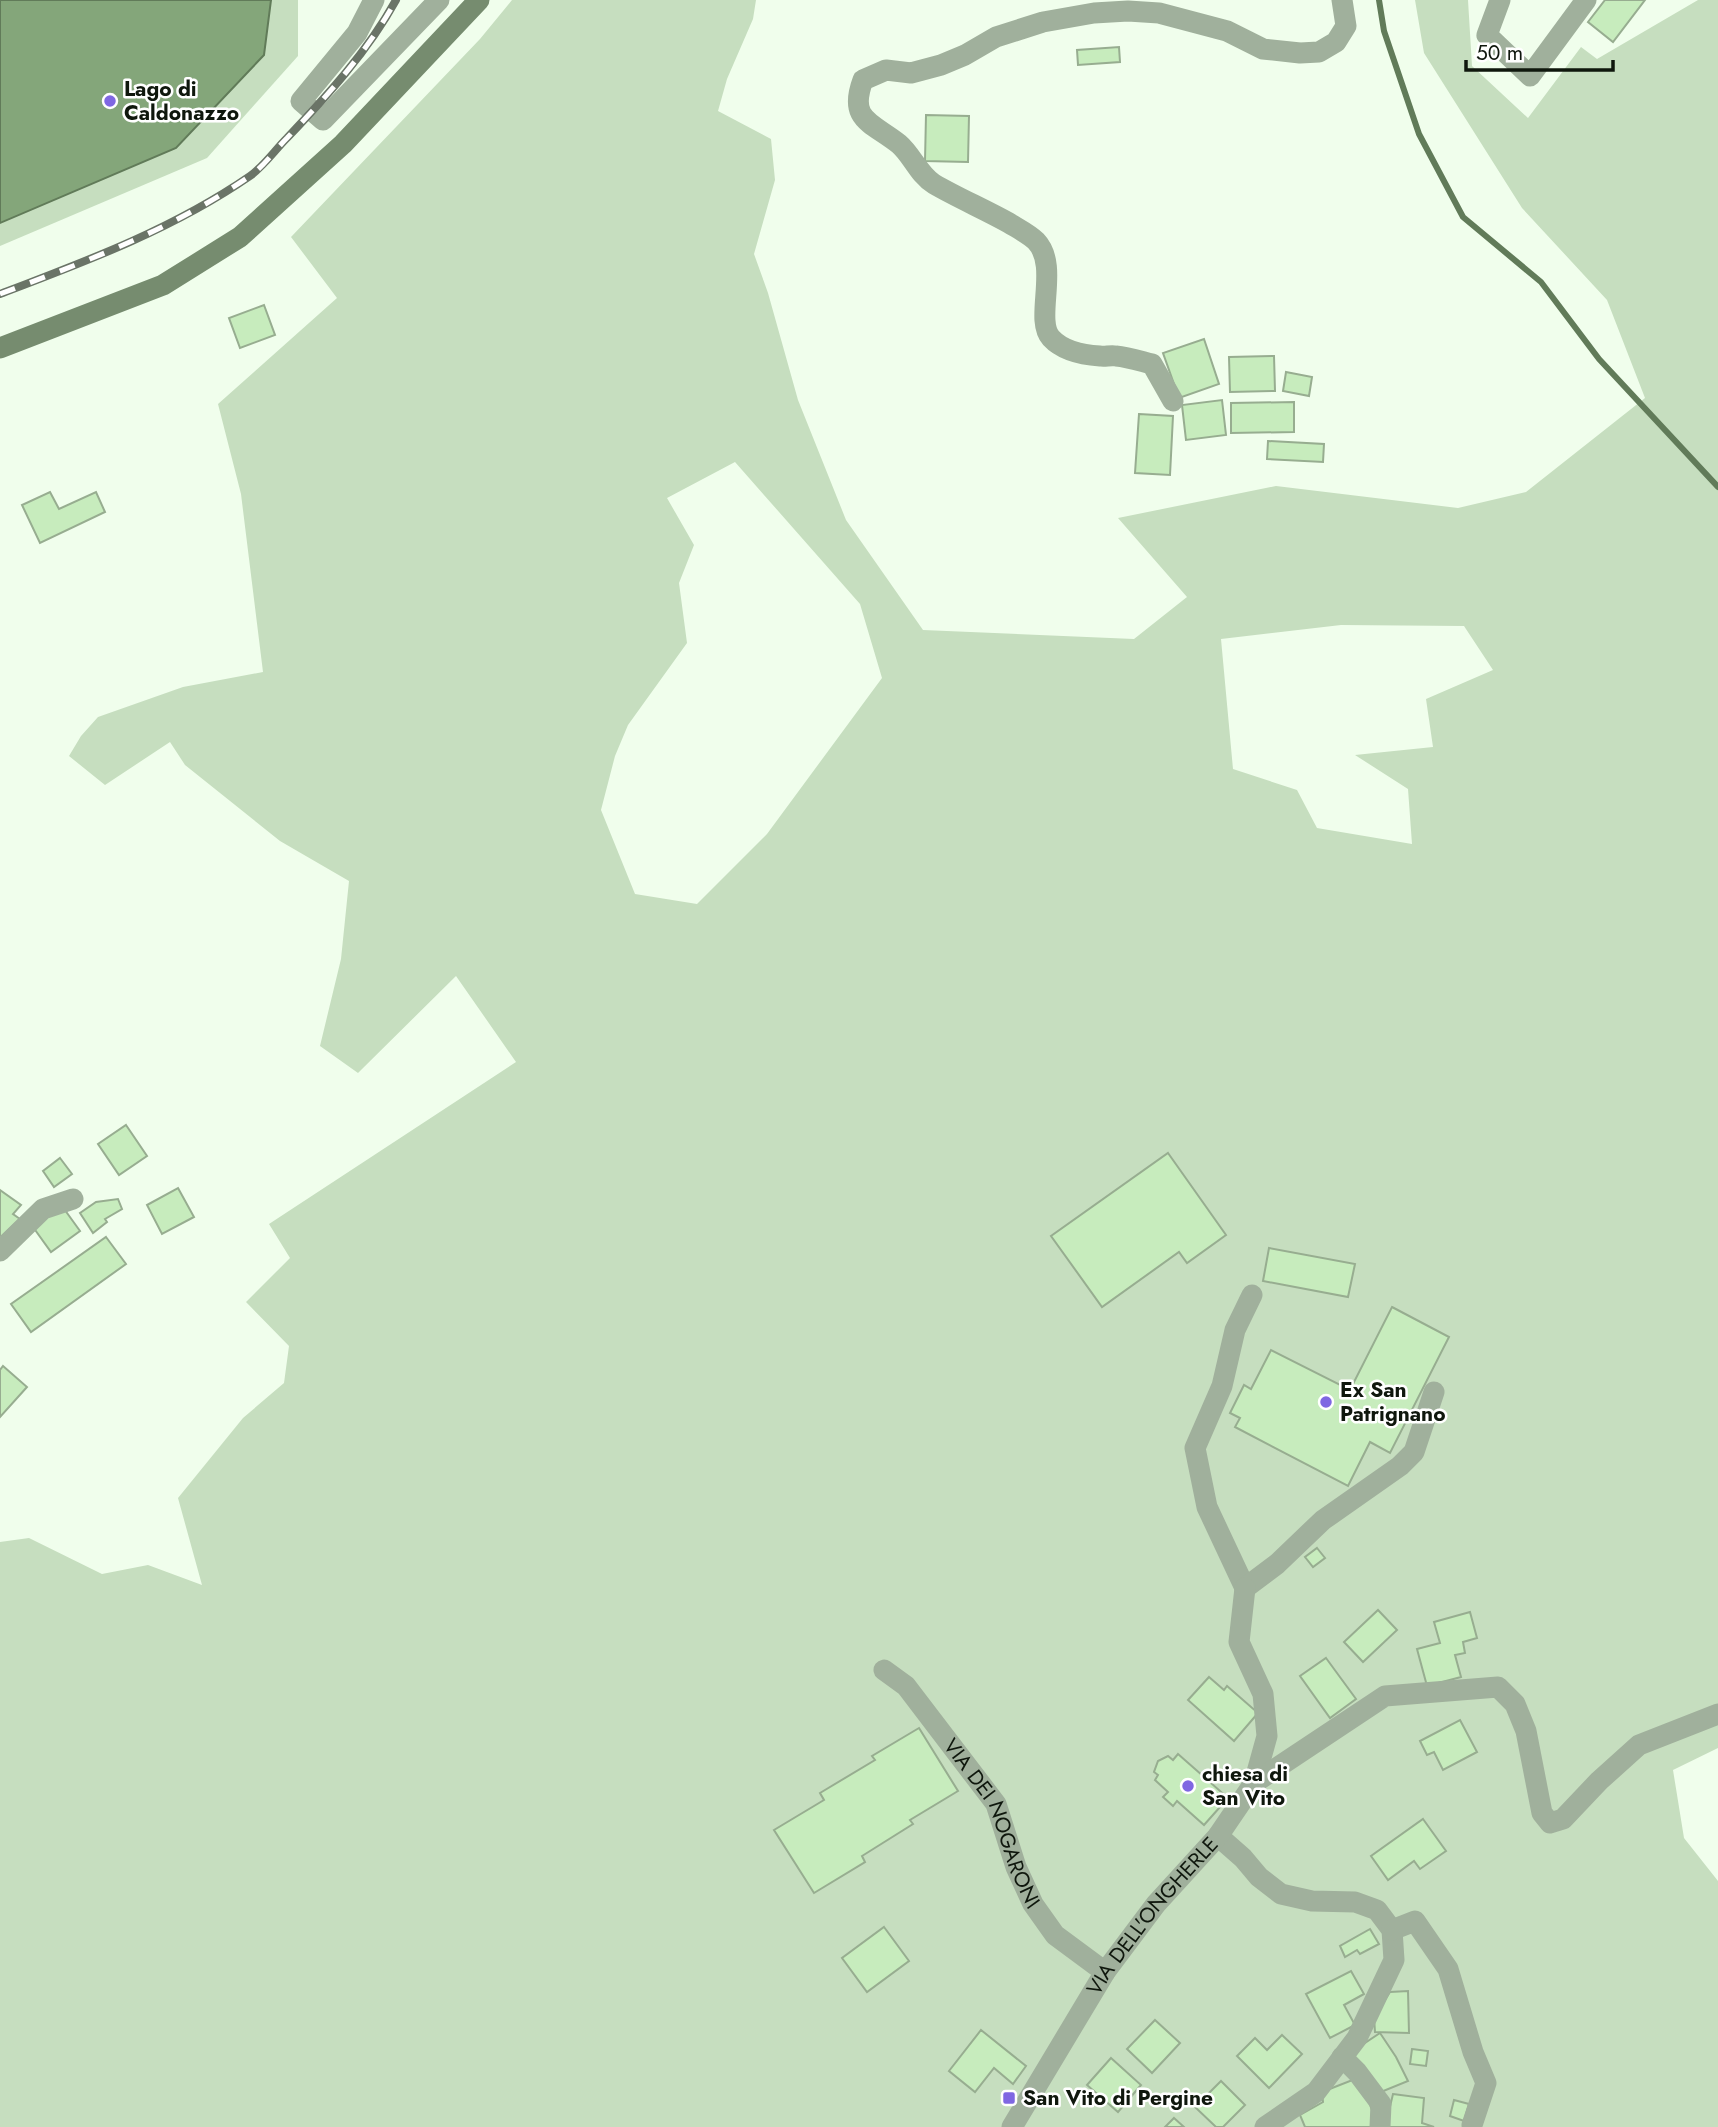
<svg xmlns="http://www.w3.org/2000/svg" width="1718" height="2127" font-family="Jost,sans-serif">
<rect width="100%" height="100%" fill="#f0feec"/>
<!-- green -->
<g fill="#c6debf" fill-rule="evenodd">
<polygon points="0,0 298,0 298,56 207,158 0,246"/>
<path d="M512,0H756L753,19L727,79L718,111L771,139L775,180L754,254L768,293L798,400L846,520L923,630L1134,639L1187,597L1118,518L1276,486L1458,508L1526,492L1645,398L1607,300L1522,208L1424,53L1415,0H1468L1472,66L1528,118L1581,47L1597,59L1698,0H1718V1748L1673,1770L1684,1838L1718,1881V2127H0V1542L29,1538L102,1574L148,1565L202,1585L178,1498L243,1418L284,1383L289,1346L246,1302L290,1258L269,1224L516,1062L456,976L358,1073L320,1046L341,959L349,881L280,841L185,765L170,742L105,785L69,756L81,736L98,717L183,687L263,672L241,494L218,404L337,298L291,237L480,39ZM735,462L860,604L882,678L767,834L697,904L635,894L601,810L615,756L628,725L687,643L679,583L694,545L667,498ZM1341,625L1464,626L1493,670L1426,699L1433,747L1355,755L1408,789L1412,844L1317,828L1297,790L1233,769L1221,639Z"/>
</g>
<!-- water -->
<polygon fill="#84a67a" stroke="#617b59" stroke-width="2" points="0,0 271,0 264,55 176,148 0,223"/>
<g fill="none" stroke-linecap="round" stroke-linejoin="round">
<!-- stream -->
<polyline stroke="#617b59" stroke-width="6" points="1379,0 1384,31 1419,134 1463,217 1541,282 1599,359 1718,487"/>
</g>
<!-- building -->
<g fill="#c7ecbd" stroke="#97ad90" stroke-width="2">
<polygon points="1605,0 1645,0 1613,42 1588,22"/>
<polygon points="1119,47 1120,62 1078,65 1077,50"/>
<polygon points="926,115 969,116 968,162 925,161"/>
<polygon points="264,305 275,335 240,348 229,318"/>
<polygon points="1204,339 1219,384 1179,398 1163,353"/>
<polygon points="1274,356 1275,391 1230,392 1229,357"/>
<polygon points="1286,372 1312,377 1309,396 1283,391"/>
<polygon points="1222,400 1226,435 1186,440 1182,405"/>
<polygon points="1294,402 1294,432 1231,433 1231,403"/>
<polygon points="1139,414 1173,416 1170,475 1135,473"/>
<polygon points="1268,441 1324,444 1323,462 1267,459"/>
<polygon points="50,492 59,509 96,492 105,512 40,543 22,505"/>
<polygon points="126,1125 147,1156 119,1175 98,1144"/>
<polygon points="1168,1153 1226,1235 1187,1263 1179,1252 1102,1307 1051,1236"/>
<polygon points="60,1158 72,1174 54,1187 43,1171"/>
<polygon points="178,1188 194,1217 162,1234 147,1205"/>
<polygon points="0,1190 21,1205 13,1214 20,1219 0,1238"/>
<polygon points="118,1199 122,1209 105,1219 107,1222 93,1233 80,1213 96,1202"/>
<polygon points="62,1206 80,1231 51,1252 33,1227"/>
<polygon points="106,1237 126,1264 31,1332 11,1304"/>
<polygon points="1269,1248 1355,1264 1348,1297 1263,1281"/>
<polygon points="1392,1307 1449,1337 1390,1453 1370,1442 1348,1486 1235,1427 1240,1418 1230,1413 1244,1385 1251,1389 1271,1350 1350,1390"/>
<polygon points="3,1366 27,1387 0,1417 0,1370"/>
<polygon points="1317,1548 1325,1558 1313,1567 1305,1557"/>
<polygon points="1378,1610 1397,1630 1363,1662 1344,1642"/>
<polygon points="1470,1612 1477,1638 1463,1642 1465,1653 1455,1655 1461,1677 1427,1686 1417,1649 1440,1643 1434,1622"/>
<polygon points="1326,1658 1356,1699 1330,1718 1300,1676"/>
<polygon points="1209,1677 1224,1690 1227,1686 1258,1713 1234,1741 1188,1700"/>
<polygon points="1460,1720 1477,1752 1443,1770 1434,1752 1427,1755 1420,1741"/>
<polygon points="919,1728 958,1791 910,1820 913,1824 862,1856 865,1862 814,1893 774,1830 824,1800 820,1793 875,1760 872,1756"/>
<polygon points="1178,1754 1228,1798 1204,1825 1177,1801 1173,1806 1163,1797 1168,1792 1155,1780 1158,1775 1154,1772 1158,1761 1168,1756 1173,1760"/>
<polygon points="1423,1819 1446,1851 1420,1869 1414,1861 1388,1880 1371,1856"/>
<polygon points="884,1927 909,1961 867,1992 842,1958"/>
<polygon points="1370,1929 1379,1944 1360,1954 1357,1950 1345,1957 1340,1946"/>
<polygon points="1351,1971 1364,1994 1344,2005 1355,2025 1330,2038 1306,1994"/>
<polygon points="1408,1991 1409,2033 1375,2032 1374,2017 1390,1992"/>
<polygon points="1155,2020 1180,2043 1152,2073 1127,2049"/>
<polygon points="981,2030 1026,2066 1013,2084 994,2068 975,2092 949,2071"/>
<polygon points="1380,2033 1396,2057 1408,2081 1376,2094 1347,2055"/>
<polygon points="1282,2035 1302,2054 1269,2088 1237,2056 1255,2038 1267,2050"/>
<polygon points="1412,2049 1428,2051 1426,2066 1410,2064"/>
<polygon points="1111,2058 1141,2085 1118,2112 1087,2085"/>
<polygon points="1360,2077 1378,2127 1305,2127 1300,2115 1323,2102 1322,2092"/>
<polygon points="1221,2081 1245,2105 1223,2127 1216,2127 1195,2107"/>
<polygon points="1393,2094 1424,2098 1422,2123 1434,2127 1382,2127 1388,2115"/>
<polygon points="1454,2100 1469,2104 1464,2121 1450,2116"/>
<polygon points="1174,2118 1184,2127 1165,2127"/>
</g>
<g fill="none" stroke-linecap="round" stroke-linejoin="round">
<!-- street -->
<g stroke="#a0b09c" stroke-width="21">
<polyline points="374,0 357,33 301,101 323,120 439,0"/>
<polyline points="1500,0 1487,35 1530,76 1586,0"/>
<path d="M1173,401L1152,364C1140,361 1128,357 1116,356C1110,355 1105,357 1100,356C1083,355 1063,351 1051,338C1034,319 1060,266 1036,241C1029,234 1017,228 1009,223C984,209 958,198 934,184C919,175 912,155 899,144C871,122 848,120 863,80L886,70L911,73L941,65L965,55L996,37L1043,22L1094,13L1128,11L1159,13L1227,31L1263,49L1300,53L1319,52L1336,42L1346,26L1342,0"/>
<polyline points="0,1251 43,1209 73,1199"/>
<polyline points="1245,1588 1207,1507 1195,1448 1222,1386 1235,1330 1252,1295"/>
<polyline points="1245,1588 1277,1564 1323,1520 1400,1466 1414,1452 1434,1392"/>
<polyline points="1245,1588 1239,1642 1263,1694 1267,1736 1254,1783"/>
<path id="s1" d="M884,1670L906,1686L996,1804L1016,1867L1033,1904L1055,1935L1105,1972"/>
<polyline points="1218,1836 1243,1858 1259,1877 1281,1894 1312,1901 1355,1902 1377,1910 1392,1930 1394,1960 1357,2038 1316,2092 1265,2127"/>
<polyline points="1392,1930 1415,1921 1448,1969 1473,2052 1486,2083 1472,2125"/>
<polyline points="1342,2057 1357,2072 1381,2104 1380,2127"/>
<path id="s2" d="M1012,2127L1105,1972L1156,1904L1218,1836L1254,1783L1385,1696L1498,1687L1515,1704L1526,1731L1542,1813L1550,1823L1563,1819L1599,1781L1639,1745L1718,1714"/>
</g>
<!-- secondary -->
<polyline stroke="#768c6f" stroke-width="21" points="0,348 163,285 240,237 343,144 479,0"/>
<!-- rail casing -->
<g stroke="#6a7467" stroke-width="8">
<path id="rail" d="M0,294C87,261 173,229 250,176C264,166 275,150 287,138C327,96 368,51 396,0"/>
</g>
<!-- rail -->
<use href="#rail" stroke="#fff" stroke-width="5" stroke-dasharray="16" stroke-linecap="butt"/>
</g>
<!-- markers -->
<g fill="#7f67e2" stroke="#fff" stroke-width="2.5">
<circle cx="110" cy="101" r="7"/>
<circle cx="1326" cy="1402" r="7"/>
<circle cx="1188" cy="1786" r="7"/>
<rect x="1002" y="2091" width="14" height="14" rx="3.5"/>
</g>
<g text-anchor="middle" stroke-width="5" stroke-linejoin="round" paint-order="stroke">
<!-- poi labels -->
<g font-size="21" font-weight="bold" fill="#0f170d" stroke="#fff" text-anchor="start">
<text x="124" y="96">Lago di<tspan x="124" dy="24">Caldonazzo</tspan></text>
<text x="1340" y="1397">Ex San<tspan x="1340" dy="24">Patrignano</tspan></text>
<text x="1202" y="1781">chiesa di<tspan x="1202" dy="24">San Vito</tspan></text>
<text x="1023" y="2105">San Vito di Pergine</text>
</g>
<!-- street labels -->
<g font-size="21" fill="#0f170d" stroke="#fff">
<text dy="7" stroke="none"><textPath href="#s1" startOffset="191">VIA DEI NOGARONI</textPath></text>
<text dy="7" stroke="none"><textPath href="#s2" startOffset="254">VIA DELL'ONGHERLE</textPath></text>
</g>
</g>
<!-- scale -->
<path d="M1466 60v10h147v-10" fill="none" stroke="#0f170d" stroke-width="3.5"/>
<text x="1476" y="60" font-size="21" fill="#0f170d" stroke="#ffffff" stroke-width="5" paint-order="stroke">50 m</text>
</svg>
